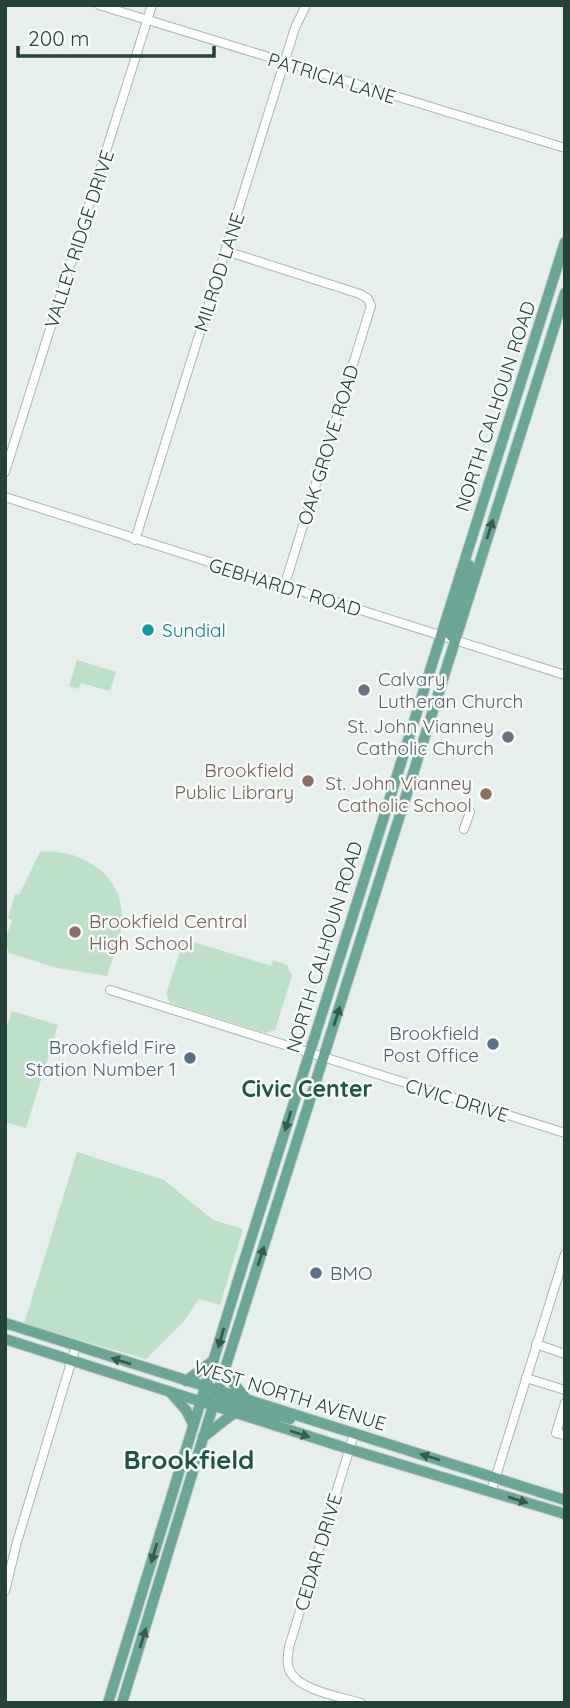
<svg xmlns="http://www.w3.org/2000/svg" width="570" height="1708" font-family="Quicksand,sans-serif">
<rect width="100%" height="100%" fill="#e6efeb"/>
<!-- green -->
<g fill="#bfe0c8">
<polygon points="77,660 116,672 110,691 81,683 79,689 69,686"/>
<path d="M40,852C80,848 123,874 122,918C122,938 113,957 107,976L57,968L9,953L5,941L12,920L8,918L15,894L19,895Z"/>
<polygon points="184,939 271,966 273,960 287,965 292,976 275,1030 265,1033 170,1003 166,994"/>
<polygon points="12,1011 58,1025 26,1128 5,1122 5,1032"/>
<polygon points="77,1152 164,1180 213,1220 243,1229 220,1305 199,1299 184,1321 146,1359 24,1324"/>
</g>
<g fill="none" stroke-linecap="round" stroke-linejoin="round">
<!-- minor casing -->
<g stroke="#a8b8b2" stroke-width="10">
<g id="minor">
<polyline points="99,5 565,148"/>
<polyline points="226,251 360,294 368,299 371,306 284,587"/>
<polyline points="5,472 152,5"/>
<polyline points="5,497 565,675"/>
<polyline points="135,540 295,28 306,5"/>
<polyline points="464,829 470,812"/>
<polyline points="110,990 565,1133"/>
<polyline points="536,1344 565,1354"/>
<polyline points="526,1378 565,1390"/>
<polyline points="565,1403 556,1433 565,1435"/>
<path d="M354,1434L289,1647C288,1654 286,1662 289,1669C296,1690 342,1697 361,1703"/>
<polyline points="491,1492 565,1254"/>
<polyline points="5,1591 17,1542 76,1346"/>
</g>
</g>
<!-- major casing -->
<g stroke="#c2cac8" stroke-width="12">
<g id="major">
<polyline points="455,640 449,633 469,565"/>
<polyline points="5,1323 565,1500"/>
<polyline points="5,1339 349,1449 565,1514"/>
<polyline points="225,1368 234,1384 248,1401"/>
<polyline points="186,1381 214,1360"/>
<polyline points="171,1393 186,1410 193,1424"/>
<polyline points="210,1398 290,1419"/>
<path d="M203,1437C215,1429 223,1420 235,1413"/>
<polyline points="108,1703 239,1277 565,242"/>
<polyline points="122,1703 204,1435 565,293"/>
</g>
</g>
<!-- minor -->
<use href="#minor" stroke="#fff" stroke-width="8"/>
<!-- major -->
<use href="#major" stroke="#6aa596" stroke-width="10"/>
</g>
<!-- one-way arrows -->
<defs><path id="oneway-solid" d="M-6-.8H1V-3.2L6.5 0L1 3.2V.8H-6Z" transform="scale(1.75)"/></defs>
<g fill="#365b51">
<use href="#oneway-solid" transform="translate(490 529) rotate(-72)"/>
<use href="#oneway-solid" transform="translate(337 1016) rotate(-72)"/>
<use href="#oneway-solid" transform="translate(288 1121) rotate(107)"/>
<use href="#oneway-solid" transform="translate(261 1256) rotate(-72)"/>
<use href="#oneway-solid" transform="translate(221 1338) rotate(106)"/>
<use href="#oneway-solid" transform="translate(121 1361) rotate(-163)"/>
<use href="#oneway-solid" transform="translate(300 1434) rotate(18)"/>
<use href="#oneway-solid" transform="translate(430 1457) rotate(-163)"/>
<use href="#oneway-solid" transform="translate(518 1500) rotate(17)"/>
<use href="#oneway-solid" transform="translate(154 1553) rotate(107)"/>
<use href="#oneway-solid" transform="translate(143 1638) rotate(-73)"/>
</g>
<!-- markers -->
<circle fill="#0f9aa8" stroke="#f7fbf9" stroke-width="2.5" cx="148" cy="630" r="7"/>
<g fill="#6b7280" stroke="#f7fbf9" stroke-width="2.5">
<circle cx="364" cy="690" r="7"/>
<circle cx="508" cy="737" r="7"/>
</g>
<g fill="#8d6e63" stroke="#f7fbf9" stroke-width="2.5">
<circle cx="308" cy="781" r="7"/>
<circle cx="486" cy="794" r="7"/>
<circle cx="75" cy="932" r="7"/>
</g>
<g fill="#5c6f8a" stroke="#f7fbf9" stroke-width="2.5">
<circle cx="493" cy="1044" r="7"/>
<circle cx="190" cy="1058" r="7"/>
<circle cx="316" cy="1273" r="7"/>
</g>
<g text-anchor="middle" stroke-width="5" stroke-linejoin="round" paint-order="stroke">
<!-- street labels -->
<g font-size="19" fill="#24423a" stroke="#f7fbf9">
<text transform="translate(332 78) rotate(17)" y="7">PATRICIA LANE</text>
<text transform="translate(79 239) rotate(-72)" y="7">VALLEY RIDGE DRIVE</text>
<text transform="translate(219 272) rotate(-72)" y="7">MILROD LANE</text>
<text transform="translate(495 406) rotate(-72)" y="7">NORTH CALHOUN ROAD</text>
<text transform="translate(328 445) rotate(-73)" y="7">OAK GROVE ROAD</text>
<text transform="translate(285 587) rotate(17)" y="7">GEBHARDT ROAD</text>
<text transform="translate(324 947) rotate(-73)" y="7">NORTH CALHOUN ROAD</text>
<text transform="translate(457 1100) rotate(17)" y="7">CIVIC DRIVE</text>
<text transform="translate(290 1395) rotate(17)" y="7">WEST NORTH AVENUE</text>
<text transform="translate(318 1552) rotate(-73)" y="7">CEDAR DRIVE</text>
</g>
<!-- culture labels -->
<g font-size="19" fill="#0d838f" stroke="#f7fbf9" text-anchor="start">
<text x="162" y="637">Sundial</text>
</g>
<!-- worship labels -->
<g font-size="19" fill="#5b616d" stroke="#f7fbf9" text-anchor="start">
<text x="378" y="686">Calvary<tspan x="378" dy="22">Lutheran Church</tspan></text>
<text x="494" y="733" text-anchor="end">St. John Vianney<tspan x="494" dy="22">Catholic Church</tspan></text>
</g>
<!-- education labels -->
<g font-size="19" fill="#785e54" stroke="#f7fbf9" text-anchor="end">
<text x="294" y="777">Brookfield<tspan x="294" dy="22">Public Library</tspan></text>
<text x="472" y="790">St. John Vianney<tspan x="472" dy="22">Catholic School</tspan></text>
<text x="89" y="928" text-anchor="start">Brookfield Central<tspan x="89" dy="22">High School</tspan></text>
</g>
<!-- service labels -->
<g font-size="19" fill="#4e5e75" stroke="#f7fbf9" text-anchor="end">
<text x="479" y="1040">Brookfield<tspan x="479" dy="22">Post Office</tspan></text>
<text x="176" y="1054">Brookfield Fire<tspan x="176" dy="22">Station Number 1</tspan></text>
<text x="330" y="1280" text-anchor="start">BMO</text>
</g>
<!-- quarter labels -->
<g font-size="23" font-weight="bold" fill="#1f5548" stroke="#f7fbf9">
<text x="307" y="1097">Civic Center</text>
</g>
<!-- district labels -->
<g font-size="26" font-weight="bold" fill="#1f5548" stroke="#f7fbf9">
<text x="189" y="1469">Brookfield</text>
</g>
</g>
<!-- border -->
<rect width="570" height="1708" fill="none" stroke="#24423a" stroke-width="14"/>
<!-- scale -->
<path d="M18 46v10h196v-10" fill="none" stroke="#24423a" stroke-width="3.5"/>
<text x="28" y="46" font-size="21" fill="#24423a" stroke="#f7fbf9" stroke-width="5" paint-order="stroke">200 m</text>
</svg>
